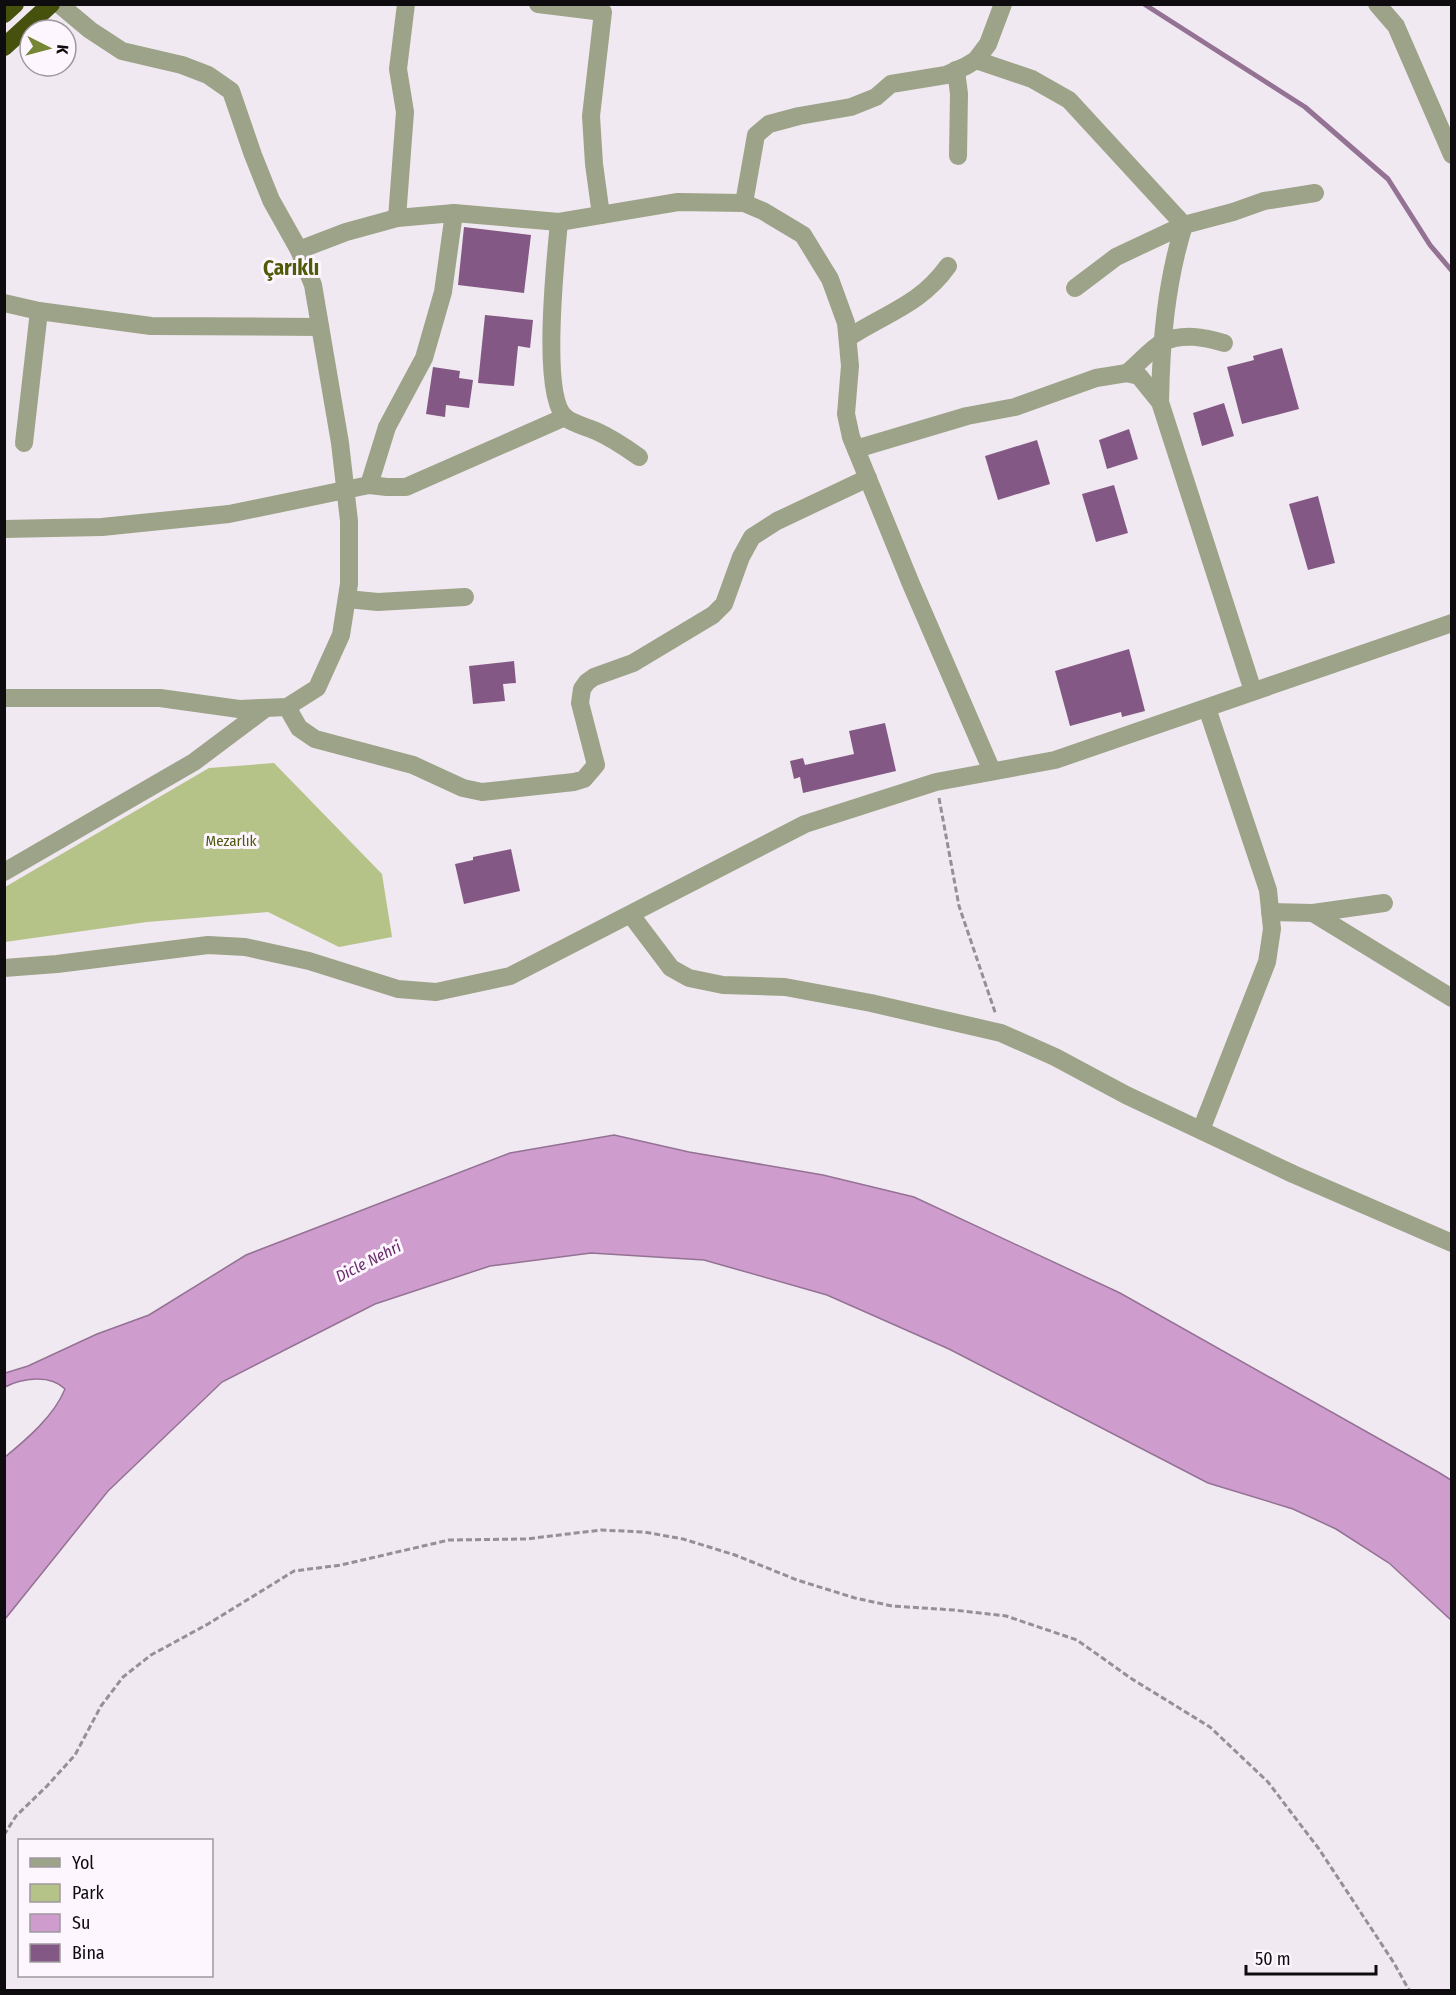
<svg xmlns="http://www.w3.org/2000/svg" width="1456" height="1995" font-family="'Fira Sans Condensed',sans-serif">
<rect width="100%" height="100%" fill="#f1e9f1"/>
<!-- green -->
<polygon fill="#b6c388" points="274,763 382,874 392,937 339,947 268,912 147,922 5,942 5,887 209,768"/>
<!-- water -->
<path fill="#ce9dce" stroke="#947294" stroke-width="1.5" d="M614,1135L689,1152L823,1175L914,1197L1120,1293L1438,1472L1451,1480V1620L1389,1563L1336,1529L1293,1509L1208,1483L949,1349L827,1295L704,1260L591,1253L490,1266L375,1304L222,1382L108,1491L5,1619V1457C27,1439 54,1416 65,1389C50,1374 22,1378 5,1387V1373L28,1366L97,1334L149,1315L246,1255L510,1153Z"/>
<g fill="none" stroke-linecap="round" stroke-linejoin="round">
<!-- stream -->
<polyline stroke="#947294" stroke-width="5" points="1144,4 1305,107 1388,179 1430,245 1452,271"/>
</g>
<!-- building -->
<g fill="#845885">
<polygon points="464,227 531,235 524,293 458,285"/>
<polygon points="485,315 533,320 530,348 518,346 514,386 478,383"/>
<polygon points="1282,348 1299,409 1242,424 1227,367 1254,360 1253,356"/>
<polygon points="433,367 460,371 459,378 473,380 469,408 446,405 445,417 426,414"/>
<polygon points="1224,403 1234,436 1202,446 1193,413"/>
<polygon points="1129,429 1138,459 1107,469 1099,440"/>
<polygon points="1037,440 1050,484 998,500 985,456"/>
<polygon points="1114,485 1128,533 1096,542 1082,494"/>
<polygon points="1318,496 1335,563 1308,570 1289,504"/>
<polygon points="1129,649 1145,711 1122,717 1121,712 1070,726 1055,671"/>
<polygon points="514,661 516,683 503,684 505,701 473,704 469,666"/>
<polygon points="885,723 896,771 803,793 800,777 794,779 790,761 803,758 805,765 854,754 849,731"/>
<polygon points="511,849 520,891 464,904 455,864 473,860 473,857"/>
</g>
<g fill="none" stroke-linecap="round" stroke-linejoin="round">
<!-- path -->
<g stroke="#959095" stroke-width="3" stroke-dasharray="6 3" stroke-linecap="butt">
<polyline points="939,798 959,906 996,1015"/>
<polyline points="4,1835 16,1816 47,1786 75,1755 101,1706 123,1677 151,1655 208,1624 294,1571 341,1565 449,1540 526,1539 601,1530 644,1532 683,1539 735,1555 797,1580 855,1598 892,1606 954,1610 1006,1616 1077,1640 1132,1679 1210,1727 1268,1782 1319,1849 1394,1963 1409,1990"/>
</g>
<!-- minor -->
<g stroke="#9da388" stroke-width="18">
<polyline points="538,4 603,12 591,116 594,164 601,215"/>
<polyline points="1377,4 1396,26 1452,155"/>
<path d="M976,60L1032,79L1069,100L1184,225C1166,283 1161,342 1160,402"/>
<polyline points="956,70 959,94 958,156"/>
<polyline points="744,203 756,135 769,124 799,116 851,107 876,97 891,84 946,75 966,66 976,60 988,44 1003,4"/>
<polyline points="397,218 405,112 398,69 406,4"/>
<path d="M559,222C556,256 540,397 566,418C574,424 587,427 596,431C612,438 625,447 639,457"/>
<polyline points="299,250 346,232 397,218 454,213 559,222 678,202 744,203 763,211 803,235 830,279 846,323 850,366 846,414 851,437 911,584 992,771"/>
<polyline points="1075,288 1116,257 1184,225 1233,212 1264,201 1315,193"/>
<polyline points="4,303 39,311 151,326 320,327"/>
<path d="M848,338C886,313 920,305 948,266"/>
<path d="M1127,373C1136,366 1154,346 1163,342C1183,333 1204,337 1224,343"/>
<polyline points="24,443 39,311"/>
<polyline points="856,449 967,416 1015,407 1096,378 1127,373 1139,376 1160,402 1253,691"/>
<polyline points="369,485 387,487 406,487 565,417"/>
<polyline points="4,529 102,527 229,514 369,485 387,427 424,358 443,292 454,213"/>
<polyline points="347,599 378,602 465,597"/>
<polyline points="4,698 160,698 239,709 287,707 317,688 341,635 349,584 349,521 340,443 313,285 299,250 271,200 253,155 231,91 208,75 182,65 122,51 90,30 59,4"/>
<polyline points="287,707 299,728 315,739 413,765 463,788 482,792 574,782 584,779 596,765 580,703 582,689 587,682 594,677 633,663 713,615 724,604 741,557 752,537 777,521 868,478"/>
<polyline points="4,872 194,762 266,708"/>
<polyline points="1270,912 1313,913 1384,903"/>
<polyline points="1313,913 1452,998"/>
<polyline points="631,915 671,968 689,978 723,985 785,987 871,1003 1001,1033 1055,1057 1126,1095 1293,1174 1452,1243"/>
<polyline points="4,968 57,964 208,945 245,947 309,961 398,989 436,992 510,976 805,824 936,782 1055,760 1452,623"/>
<polyline points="1201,1130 1267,962 1272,929 1268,890 1207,708"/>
</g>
<!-- highway -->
<g stroke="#47510e" stroke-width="18">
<polyline points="4,14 15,4"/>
<polyline points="4,47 51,4"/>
</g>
</g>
<g text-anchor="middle" stroke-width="6" stroke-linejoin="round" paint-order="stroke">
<!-- park labels -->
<g font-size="15" fill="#4d590f" stroke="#fef6fe">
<text x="231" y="846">Mezarlık</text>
</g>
<!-- water labels -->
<g font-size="16" font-style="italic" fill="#662b68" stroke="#fef6fe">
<text transform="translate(368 1261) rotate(-27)" y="6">Dicle Nehri</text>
</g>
<!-- district labels -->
<g font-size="21" font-weight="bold" fill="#4f5b09" stroke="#fef6fe">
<text x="291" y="275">Çarıklı</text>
</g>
</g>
<!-- border -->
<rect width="1456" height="1995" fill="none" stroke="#0e0c0e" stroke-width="12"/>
<!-- legend -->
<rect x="18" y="1839" width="195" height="138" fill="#fef6fe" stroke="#9e989e" stroke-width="1.5"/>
<rect x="30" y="1858" width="30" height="9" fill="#9da388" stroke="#9e989e" stroke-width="1.5"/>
<text x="72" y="1869" font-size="18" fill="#0e0c0e">Yol</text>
<rect x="30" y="1884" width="30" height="18" fill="#b6c388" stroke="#9e989e" stroke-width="1.5"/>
<text x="72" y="1899" font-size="18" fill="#0e0c0e">Park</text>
<rect x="30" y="1914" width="30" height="18" fill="#ce9dce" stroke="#9e989e" stroke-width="1.5"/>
<text x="72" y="1929" font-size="18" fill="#0e0c0e">Su</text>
<rect x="30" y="1944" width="30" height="18" fill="#845885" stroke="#9e989e" stroke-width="1.5"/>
<text x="72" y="1959" font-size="18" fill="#0e0c0e">Bina</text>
<!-- north arrow -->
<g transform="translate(48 48) rotate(96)"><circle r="28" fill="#fef6fe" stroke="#9e989e" stroke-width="1.5"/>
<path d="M0-4.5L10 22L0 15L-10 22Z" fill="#778634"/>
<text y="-9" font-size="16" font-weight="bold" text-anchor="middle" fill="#0e0c0e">K</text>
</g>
<!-- scale -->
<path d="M1246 1965v9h130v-9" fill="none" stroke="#0e0c0e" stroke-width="3"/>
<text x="1255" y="1965" font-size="18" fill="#0e0c0e" stroke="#fef6fe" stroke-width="4.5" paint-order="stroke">50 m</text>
</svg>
